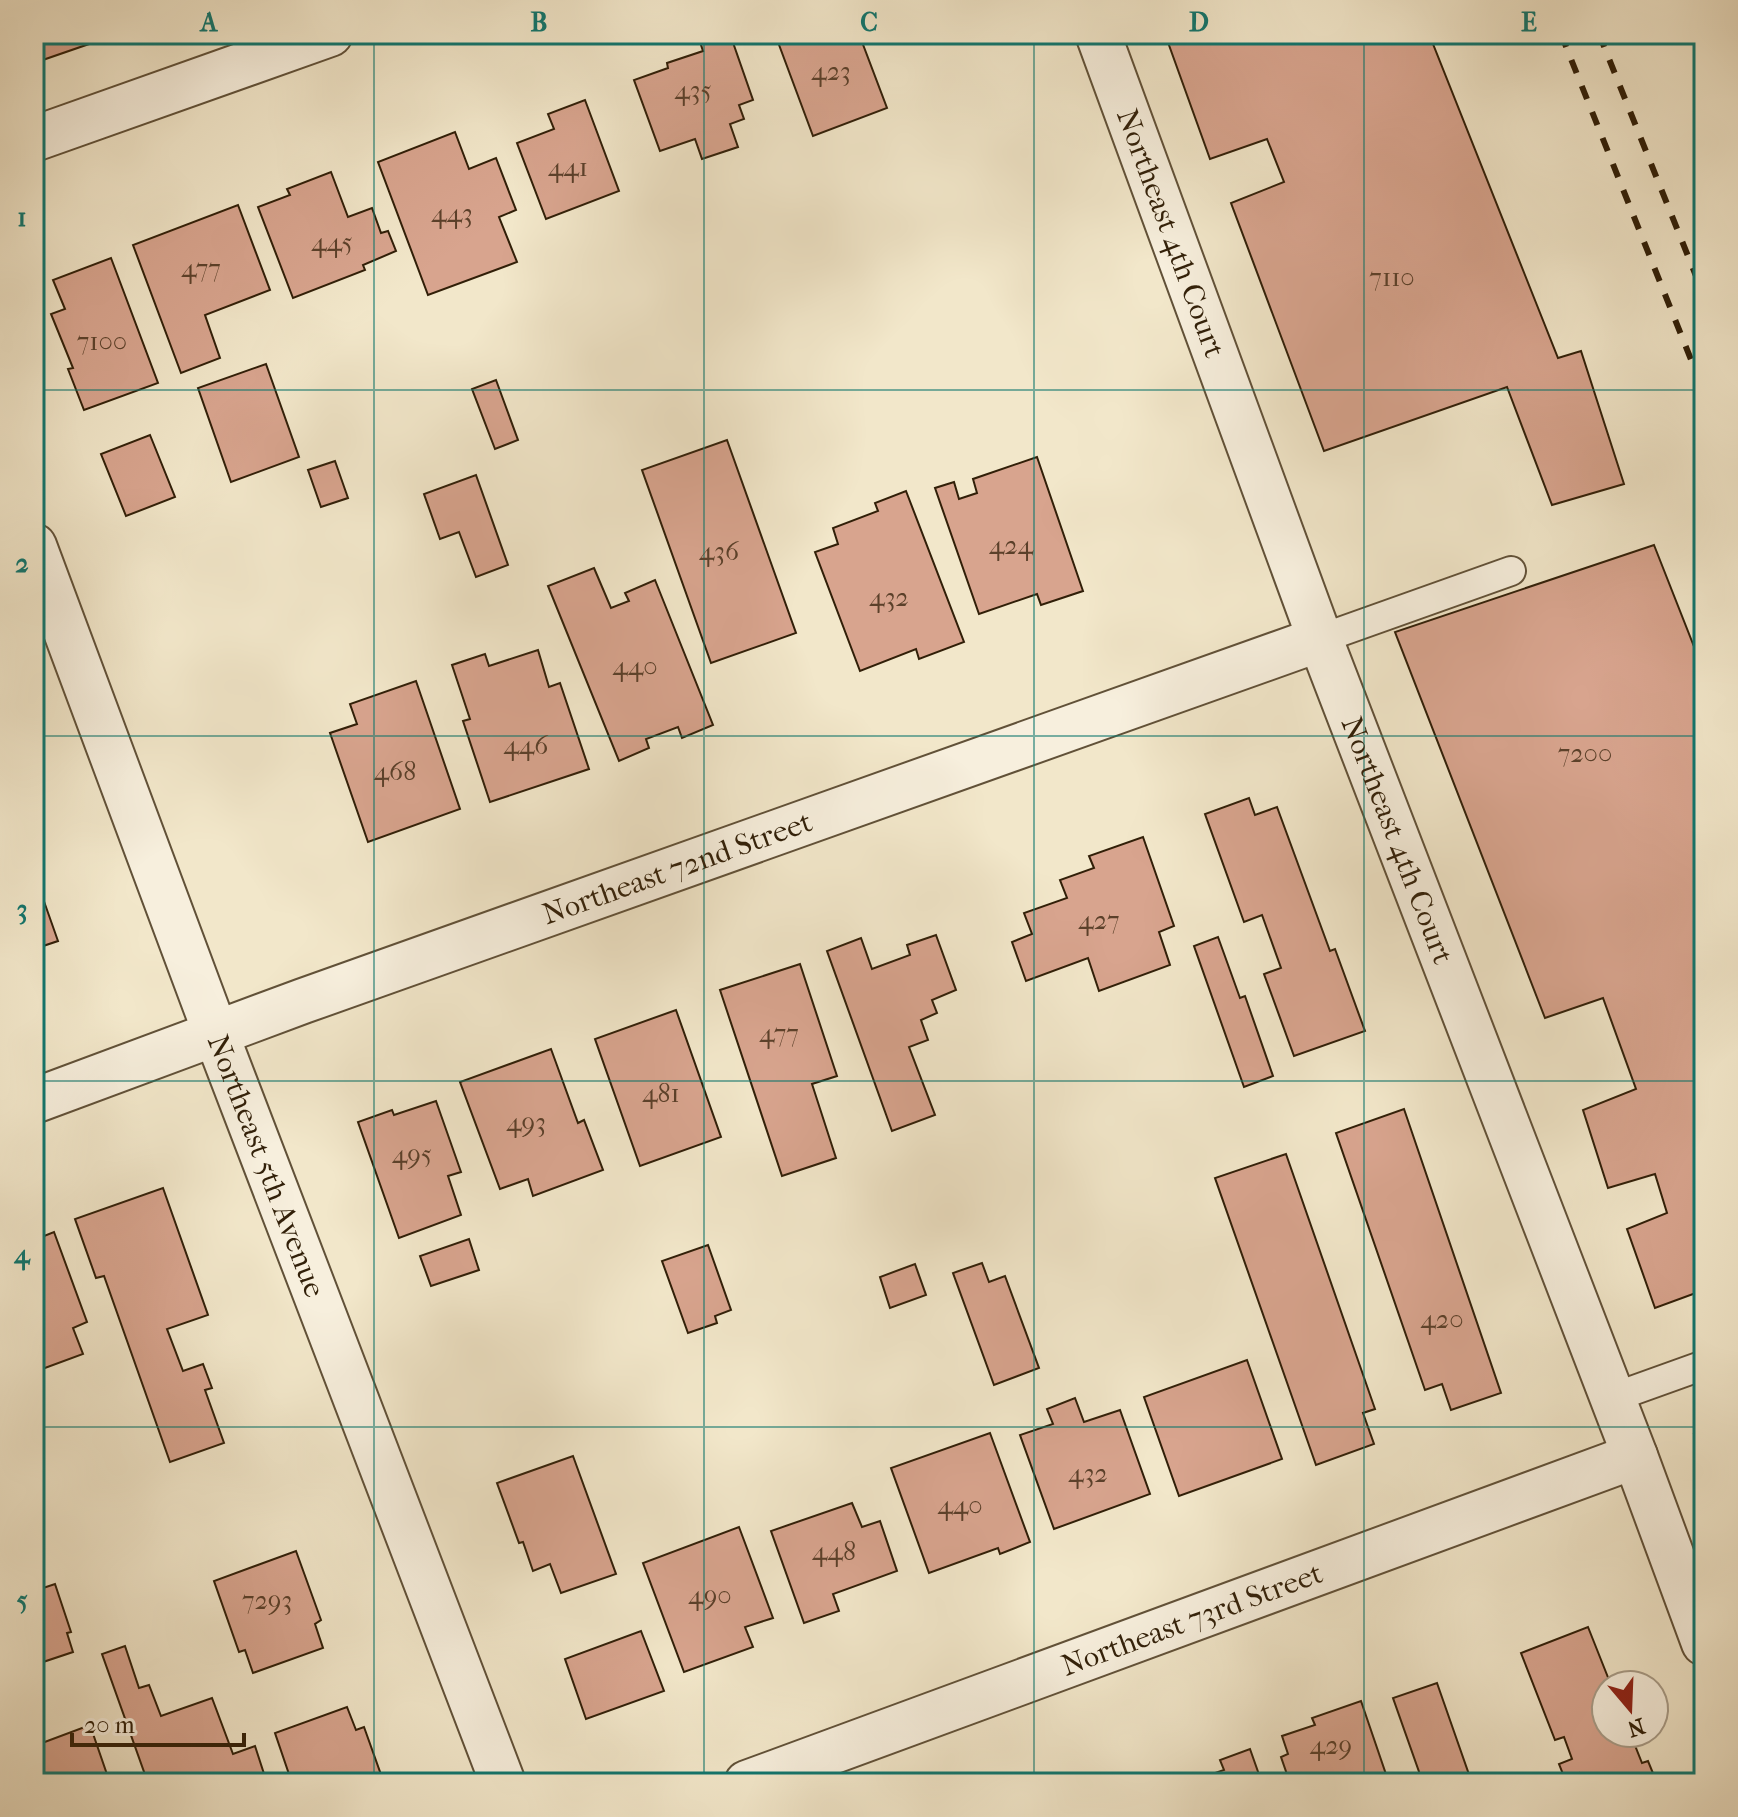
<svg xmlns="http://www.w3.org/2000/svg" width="1738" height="1817" font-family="'IM FELL French Canon',serif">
<rect width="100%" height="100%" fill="#f2e7ca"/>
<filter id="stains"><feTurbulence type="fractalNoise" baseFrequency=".0025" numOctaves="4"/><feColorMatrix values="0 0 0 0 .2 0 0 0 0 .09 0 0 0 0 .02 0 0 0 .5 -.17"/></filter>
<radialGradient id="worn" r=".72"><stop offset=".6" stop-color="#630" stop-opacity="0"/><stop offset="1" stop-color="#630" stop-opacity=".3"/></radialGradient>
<!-- building -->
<g fill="#d8a48e" stroke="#311f08" stroke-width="2">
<polygon points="34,34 86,34 89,44 34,63"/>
<polygon points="722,34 730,34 753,100 739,105 744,119 730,124 738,147 702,159 695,139 660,151 634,80 668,68 667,63 703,51 700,42"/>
<polygon points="775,34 859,34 887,108 813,136"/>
<polygon points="1165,34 1429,34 1558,358 1581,351 1624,484 1552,505 1507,387 1324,451 1231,203 1284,182 1267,139 1210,159"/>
<polygon points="585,100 619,191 546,219 517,143 554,129 548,114"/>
<polygon points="455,132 469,169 496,158 516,210 499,217 517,262 428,295 378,162"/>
<polygon points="331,172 348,217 372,208 381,233 388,231 396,251 363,265 365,270 293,298 258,207 290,195 287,189"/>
<polygon points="238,205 270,290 205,315 220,358 181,373 133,245"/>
<polygon points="111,258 158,383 84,410 68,369 73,368 51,314 65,309 53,280"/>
<polygon points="266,364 299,457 231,482 198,388"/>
<polygon points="496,380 518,440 495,449 472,389"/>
<polygon points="150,435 175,497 126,516 101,454"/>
<polygon points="727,440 796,633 711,663 642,470"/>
<polygon points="1037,457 1083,591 1041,605 1037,594 979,614 935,488 954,482 959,499 977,493 973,479"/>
<polygon points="335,461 348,498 321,507 308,470"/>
<polygon points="476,475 508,565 476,577 459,532 440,539 424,494"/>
<polygon points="906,491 964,642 919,659 916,649 860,671 815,552 838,544 833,528 878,511 875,503"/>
<polygon points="1654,545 1704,672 1704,1290 1655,1308 1627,1229 1667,1213 1655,1174 1608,1188 1583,1110 1636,1089 1603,998 1545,1018 1395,632"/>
<polygon points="594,568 611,608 629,601 625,593 655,580 713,725 682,738 678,727 646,739 649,748 619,761 548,586"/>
<polygon points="538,650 549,687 560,683 589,769 490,802 463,721 470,719 452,665 485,654 489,666"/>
<polygon points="416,681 460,809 368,842 330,733 357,724 350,704"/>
<polygon points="1249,798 1255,815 1277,807 1330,951 1335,949 1365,1031 1294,1056 1264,974 1281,968 1262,915 1244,922 1205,814"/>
<polygon points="1143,837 1174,926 1159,932 1170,965 1099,991 1088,958 1026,981 1012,942 1032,934 1024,913 1067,898 1060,880 1094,868 1089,856"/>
<polygon points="34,873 58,941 34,949"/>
<polygon points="936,935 956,990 932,1000 937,1013 921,1020 928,1040 909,1047 935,1115 892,1131 827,951 861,938 872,969 910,955 907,945"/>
<polygon points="1218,937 1240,998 1245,996 1273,1076 1244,1087 1194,946"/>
<polygon points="800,964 837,1076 812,1084 836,1158 782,1176 720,990"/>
<polygon points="676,1010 721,1137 640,1166 595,1039"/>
<polygon points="551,1049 578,1123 584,1120 603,1170 533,1196 528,1179 500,1189 460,1082"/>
<polygon points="436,1101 461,1172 448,1176 461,1215 399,1238 358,1122 392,1110 394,1115"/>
<polygon points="1404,1109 1501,1393 1451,1410 1442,1384 1425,1390 1336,1133"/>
<polygon points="1286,1154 1375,1409 1363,1413 1374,1444 1316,1465 1215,1178"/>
<polygon points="163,1188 208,1315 167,1329 183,1371 203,1364 212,1388 205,1390 224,1443 170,1462 104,1276 96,1278 75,1219"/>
<polygon points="54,1232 87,1322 73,1328 83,1354 34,1372 34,1240"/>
<polygon points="469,1239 479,1270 431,1286 420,1256"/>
<polygon points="708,1245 731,1310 715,1316 717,1323 688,1333 662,1261"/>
<polygon points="982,1263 989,1282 1005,1276 1039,1368 994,1385 953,1273"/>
<polygon points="915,1264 926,1295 890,1308 880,1277"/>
<polygon points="1247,1360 1282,1459 1179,1496 1144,1397"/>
<polygon points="1075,1398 1084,1422 1120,1410 1150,1494 1054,1529 1020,1435 1053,1424 1047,1409"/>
<polygon points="1704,1430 1704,1462 1694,1434"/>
<polygon points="990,1433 1030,1542 1000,1554 998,1548 929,1573 891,1468"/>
<polygon points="573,1456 616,1574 561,1593 550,1564 533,1571 523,1542 519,1543 497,1483"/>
<polygon points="852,1503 862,1527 880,1521 897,1571 833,1594 839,1611 804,1623 771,1531"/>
<polygon points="739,1527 773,1618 745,1627 753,1647 684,1672 643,1563"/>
<polygon points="296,1551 321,1620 315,1624 323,1648 253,1673 245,1650 239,1652 214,1581"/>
<polygon points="55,1584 71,1632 67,1633 73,1652 34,1665 34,1591"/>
<polygon points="1588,1627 1611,1685 1606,1685 1606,1733 1630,1733 1642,1763 1648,1761 1657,1783 1583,1783 1579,1773 1565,1779 1559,1764 1572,1759 1564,1737 1555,1740 1521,1653"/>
<polygon points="641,1631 664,1691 586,1719 565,1659"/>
<polygon points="125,1646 139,1688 149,1685 161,1716 212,1698 233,1754 255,1746 267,1783 148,1783 102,1654"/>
<polygon points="1437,1683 1472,1783 1423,1783 1393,1698"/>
<polygon points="1361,1701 1389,1783 1290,1783 1281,1757 1288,1754 1282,1736 1315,1725 1312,1718"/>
<polygon points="347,1707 356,1730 364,1727 384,1783 292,1783 275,1733"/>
<polygon points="90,1725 110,1783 34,1783 34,1746"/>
<polygon points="1250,1749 1262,1783 1186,1783 1224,1770 1220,1760"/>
</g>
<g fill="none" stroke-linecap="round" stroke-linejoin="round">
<!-- service casing -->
<g stroke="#615138" stroke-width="32">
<g id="service">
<polyline points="1320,639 1511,571"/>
<polyline points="1612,1398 1704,1365"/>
</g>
</g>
<!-- minor casing -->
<g stroke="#615138" stroke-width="48">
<g id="minor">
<path id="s1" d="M34,546L216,1034L503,1783"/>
<path id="s2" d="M34,1101L303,1001L1320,639"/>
<path id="s3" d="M747,1783L1635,1456"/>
</g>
</g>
<!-- tertiary casing -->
<g stroke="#615138" stroke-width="48">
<g id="tertiary">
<path id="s4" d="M1098,34L1320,639L1635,1456L1704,1643"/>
<polyline points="34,139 330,34"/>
</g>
</g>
<!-- service -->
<use href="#service" stroke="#f7efdd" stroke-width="28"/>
<!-- minor -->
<use href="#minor" stroke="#f7efdd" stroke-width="44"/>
<!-- tertiary -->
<use href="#tertiary" stroke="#f7efdd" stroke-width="44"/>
<!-- rail -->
<g stroke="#311f08" stroke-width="6" stroke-dasharray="14 14" stroke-linecap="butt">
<polyline points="1561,34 1704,392"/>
<polyline points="1599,34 1704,296"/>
</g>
</g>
<!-- grid -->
<path fill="none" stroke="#0f766e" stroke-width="2" stroke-opacity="0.55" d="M374,34V1783M704,34V1783M1034,34V1783M1364,34V1783M34,390H1704M34,736H1704M34,1081H1704M34,1427H1704"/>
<g text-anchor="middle" stroke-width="7" stroke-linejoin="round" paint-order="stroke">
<!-- number labels -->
<g font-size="26" fill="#5b402a">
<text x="831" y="80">423</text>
<text x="693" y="99">435</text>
<text x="568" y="176">441</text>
<text x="452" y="222">443</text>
<text x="332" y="251">445</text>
<text x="201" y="277">477</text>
<text x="1392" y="286">7110</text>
<text x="102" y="350">7100</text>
<text x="1011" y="554">424</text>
<text x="719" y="560">436</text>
<text x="889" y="606">432</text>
<text x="635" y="675">440</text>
<text x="526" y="754">446</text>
<text x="1585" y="762">7200</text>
<text x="395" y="780">468</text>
<text x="1099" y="929">427</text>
<text x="779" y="1042">477</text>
<text x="661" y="1102">481</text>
<text x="526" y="1131">493</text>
<text x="412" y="1163">495</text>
<text x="1442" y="1328">420</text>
<text x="1088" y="1482">432</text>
<text x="960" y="1514">440</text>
<text x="834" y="1560">448</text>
<text x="710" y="1604">490</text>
<text x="267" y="1609">7293</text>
<text x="1331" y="1754">429</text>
</g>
<!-- street labels -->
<g font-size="30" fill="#311f08" stroke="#f7efdd">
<text dy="10" stroke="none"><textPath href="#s4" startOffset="212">Northeast 4th Court</textPath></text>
<text dy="10" stroke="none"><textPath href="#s4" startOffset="860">Northeast 4th Court</textPath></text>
<text dy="10" stroke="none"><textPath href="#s2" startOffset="684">Northeast 72nd Street</textPath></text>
<text dy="10" stroke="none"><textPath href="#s1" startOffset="662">Northeast 5th Avenue</textPath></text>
<text dy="10" stroke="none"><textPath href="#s3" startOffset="474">Northeast 73rd Street</textPath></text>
</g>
</g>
<!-- margin -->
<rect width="1738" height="1817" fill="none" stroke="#f2e7ca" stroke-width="88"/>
<!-- north arrow -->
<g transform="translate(1630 1709) rotate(161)"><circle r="38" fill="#f7efdd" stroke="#a89c88" stroke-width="2"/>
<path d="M0-6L14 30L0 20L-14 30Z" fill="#8f2418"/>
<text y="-12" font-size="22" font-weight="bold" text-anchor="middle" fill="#311f08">N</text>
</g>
<!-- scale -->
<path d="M72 1733v12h172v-12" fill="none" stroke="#311f08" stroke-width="4"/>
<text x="84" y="1733" font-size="24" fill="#311f08" stroke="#f7efdd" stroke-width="6" paint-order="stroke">20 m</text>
<rect x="44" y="44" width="1650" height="1729" fill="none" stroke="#0f766e" stroke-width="3"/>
<g font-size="26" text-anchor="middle" font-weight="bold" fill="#0f766e">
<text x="209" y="31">A</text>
<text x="539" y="31">B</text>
<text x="869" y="31">C</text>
<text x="1199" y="31">D</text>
<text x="1529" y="31">E</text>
<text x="22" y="226">1</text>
<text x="22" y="572">2</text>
<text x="22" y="918">3</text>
<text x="22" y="1263">4</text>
<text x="22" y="1609">5</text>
</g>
<rect width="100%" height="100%" filter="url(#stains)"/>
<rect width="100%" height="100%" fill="url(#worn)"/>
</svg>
